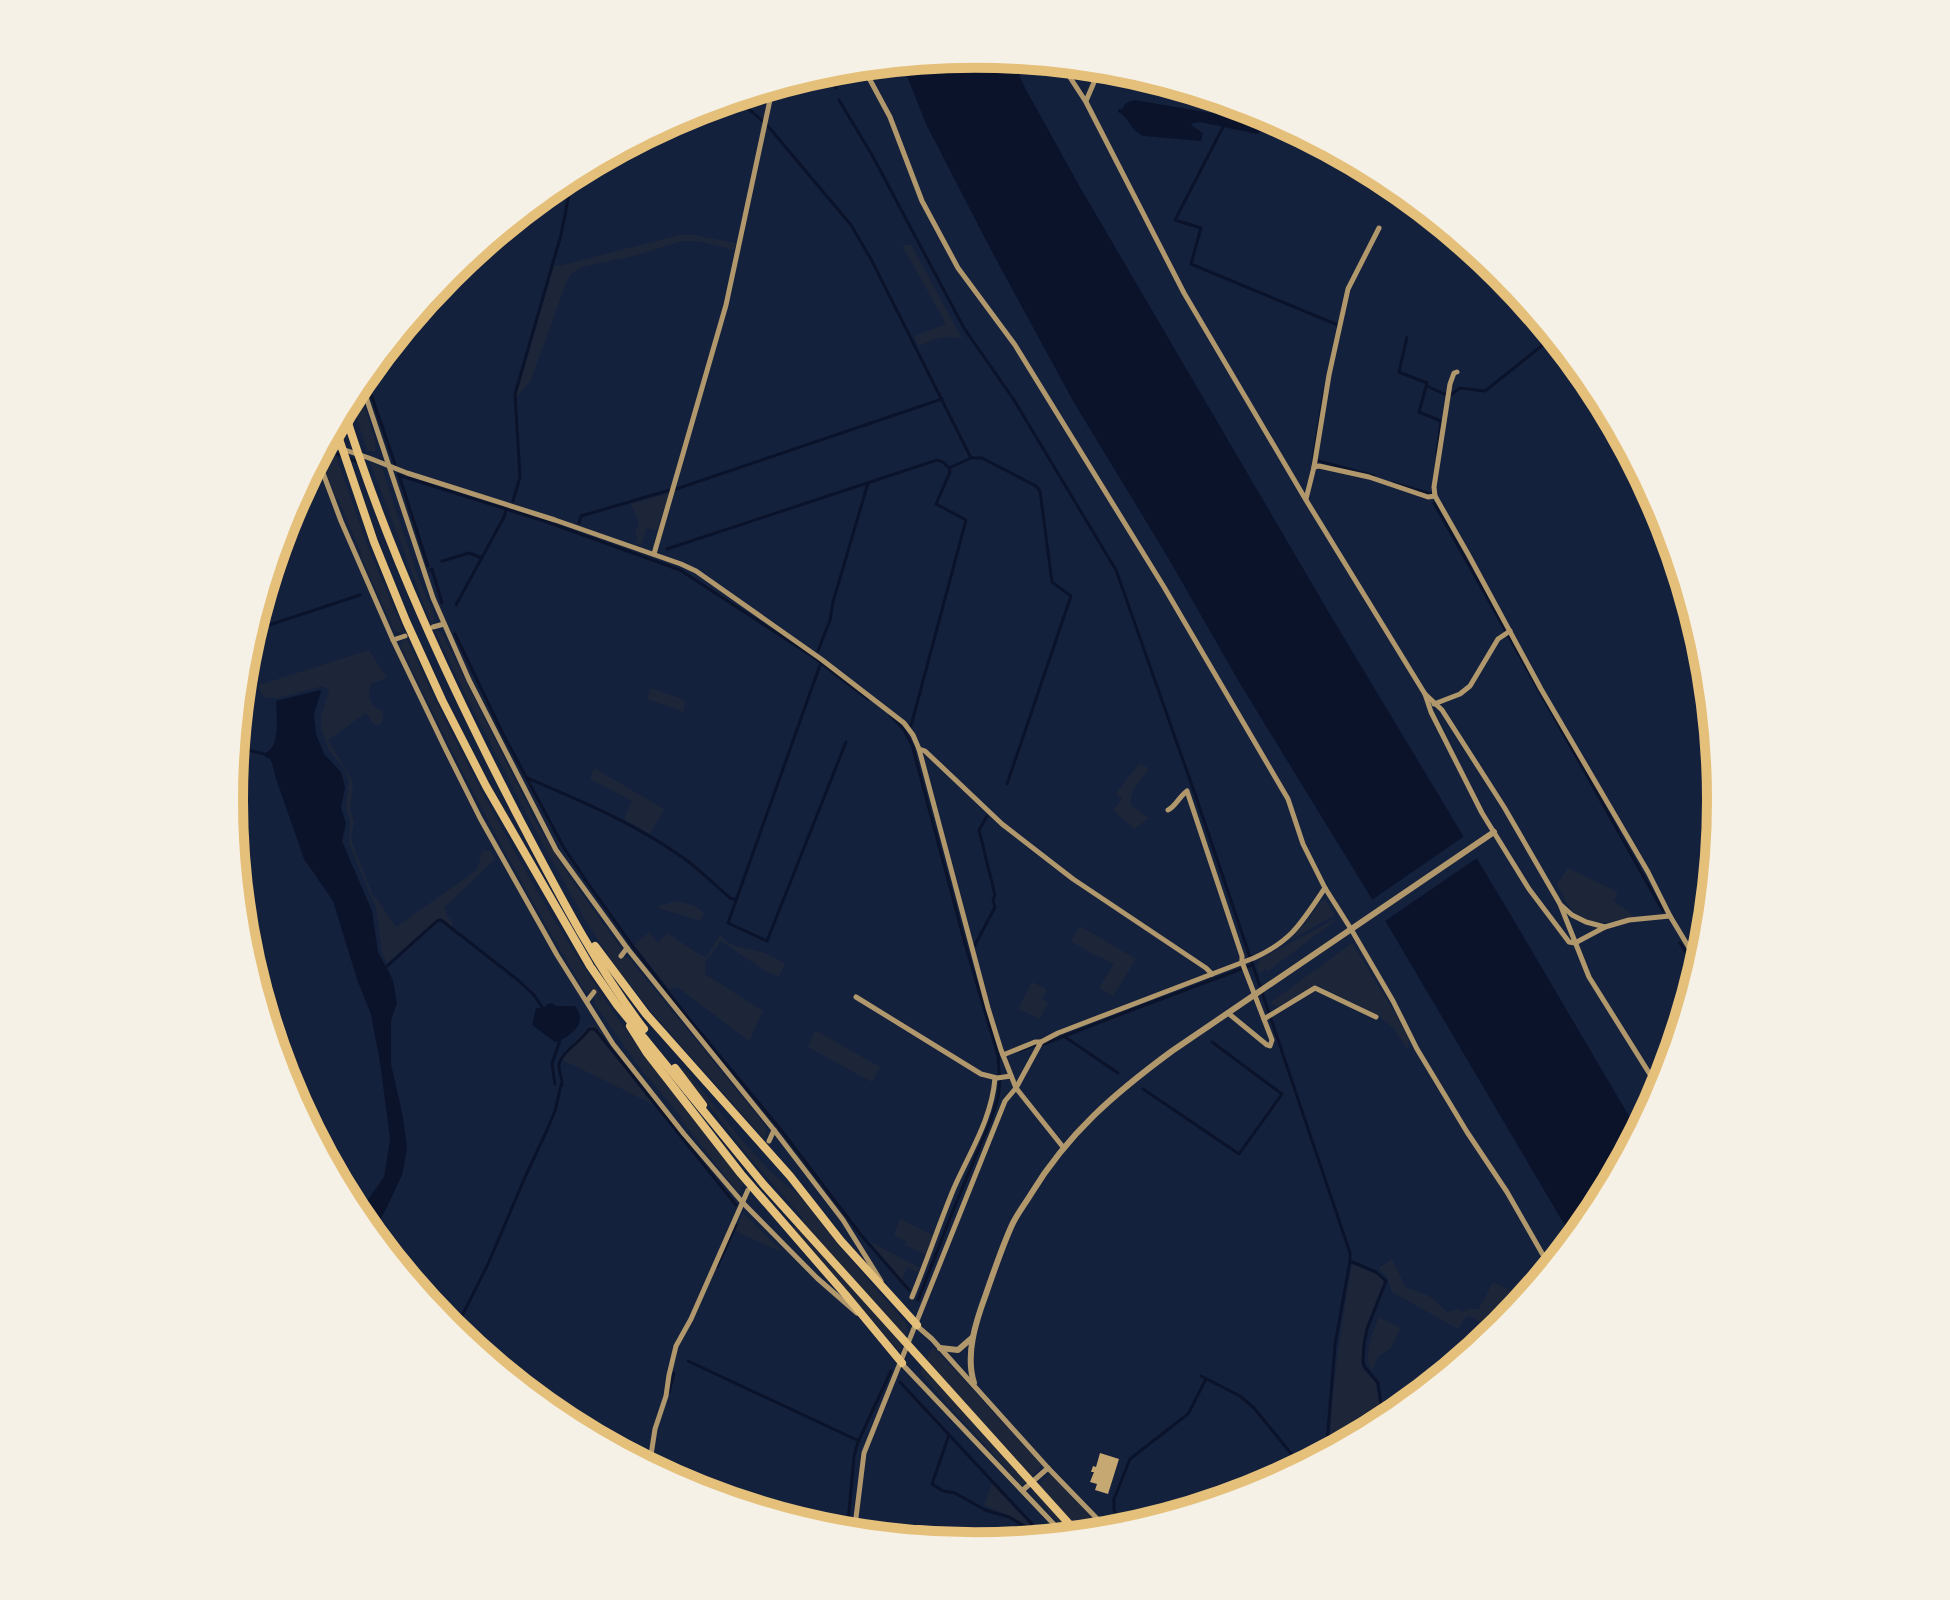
<svg xmlns="http://www.w3.org/2000/svg" width="1950" height="1600" font-family="'Golos Text',sans-serif">
<rect width="100%" height="100%" fill="#14213d"/>
<!-- green -->
<g fill="#1d2539">
<polygon points="679,235 694,235 736,243 734,250 698,241 682,241 638,255 582,267 572,273 566,283 531,380 517,397 516,396 554,266 563,265"/>
<path d="M902,245H911L963,340C950,332 932,340 919,346L914,336L946,324Z"/>
<polygon points="357,383 375,440 376,451 367,451 350,395"/>
<polygon points="335,453 367,545 405,634 394,630 361,557 361,553 338,499 336,499 323,463 329,455"/>
<polygon points="370,462 382,468 418,577 435,617 432,626"/>
<polygon points="670,493 657,531 647,528 641,545 635,543 638,536 635,534 639,522 631,504"/>
<polygon points="434,629 442,633 537,824 571,879 621,948 619,954 622,957 628,957 765,1125 767,1131 764,1139 654,1015 612,962 584,918 533,826 463,690"/>
<path d="M406,637C468,773 540,906 625,1029C662,1082 704,1132 744,1183L740,1191H737L682,1121L681,1117L649,1078L645,1075L595,1005L594,997L596,995L593,991L587,992L584,990C517,878 456,763 400,645Z"/>
<path d="M369,650L387,678L371,684C367,697 369,706 383,711V720L380,725H374L366,713L328,740L351,778L353,784L350,809L354,822L351,837L353,845L375,901V896L396,927L477,870L482,851H490L495,859L444,908L446,911V915L453,922L451,926L441,919L437,920L387,963L382,954L376,908L349,844L350,821L346,807L349,781L345,770L329,750L321,729V716L329,690L323,686L274,699L273,697L265,698L261,693L259,685Z"/>
<polygon points="651,688 685,700 684,712 647,699"/>
<polygon points="1140,763 1149,769 1133,790 1130,802 1133,807 1149,818 1134,829 1113,810 1122,799 1116,793"/>
<polygon points="594,768 664,809 650,834 624,819 632,801 590,779"/>
<path d="M1568,868L1618,892L1614,901L1636,917C1616,921 1592,928 1574,912C1567,906 1562,893 1557,884Z"/>
<polygon points="1325,899 1335,915 1290,940 1310,918 1319,903"/>
<polygon points="677,901 695,906 704,913 701,921 658,908 658,906"/>
<polygon points="1335,919 1335,921 1268,971 1266,969 1259,973 1257,966 1260,959"/>
<polygon points="1080,926 1136,959 1113,996 1099,988 1114,964 1099,956 1096,956 1071,941"/>
<path d="M649,932L658,943L667,933L702,956H707L720,935C731,949 746,947 762,952C770,955 778,960 785,964L779,977L765,971L721,941L705,963V974L763,1011L749,1041L677,987L669,989L634,945Z"/>
<polygon points="1352,943 1395,1013 1408,1037 1409,1046 1407,1049 1395,1030 1379,1016 1317,985 1278,1007 1270,1003"/>
<polygon points="1032,982 1047,989 1042,999 1048,1002 1040,1019 1018,1009"/>
<polygon points="592,1025 597,1027 654,1105 559,1058 589,1026"/>
<polygon points="815,1030 880,1067 872,1082 808,1047"/>
<polygon points="683,1068 687,1071 741,1139 769,1170 806,1202 839,1246 906,1323 908,1330 901,1350 898,1350 793,1229 803,1218 754,1163 686,1077 682,1071"/>
<polygon points="743,1213 780,1249 779,1251 735,1231"/>
<polygon points="900,1219 934,1236 926,1255 905,1245 906,1241 894,1235"/>
<polygon points="869,1241 920,1268 918,1273 907,1267 902,1280"/>
<path d="M1392,1259L1406,1288C1416,1291 1429,1294 1437,1302C1440,1305 1443,1309 1447,1312L1459,1309L1462,1312L1468,1309H1479L1493,1282L1522,1296L1514,1313L1499,1331L1469,1316L1466,1317L1458,1329L1392,1292L1387,1277L1379,1268Z"/>
<path d="M1352,1264L1380,1276L1384,1281L1366,1327L1361,1361L1362,1368L1376,1383L1378,1399L1388,1421L1342,1446L1337,1444L1335,1449L1330,1452C1331,1388 1341,1326 1352,1264Z"/>
<path d="M1379,1317L1399,1327L1400,1330L1390,1349L1378,1356L1372,1371C1362,1356 1373,1332 1379,1317Z"/>
<polygon points="932,1348 934,1348 1041,1464 1040,1468 1024,1484 1020,1484 920,1373"/>
<polygon points="1049,1475 1052,1475 1106,1533 1070,1537 1031,1492"/>
<polygon points="992,1484 1036,1530 1035,1532 1014,1518 984,1505"/>
</g>
<!-- water -->
<g fill="#0b132b">
<polygon points="975,54 1011,58 1024,86 1080,187 1328,611 1512,917 1639,1133 1595,1215 1574,1241 1386,922 1239,682 1167,556 1073,401 991,250 926,124 901,61"/>
<path d="M1134,100L1289,126L1306,135L1263,130L1257,134L1200,122L1193,123L1191,125L1203,133L1201,141L1143,136C1130,130 1129,117 1118,112V109H1122L1126,103Z"/>
<path d="M320,690L321,692L314,714L316,734L324,754L341,772L345,787L341,808L346,823L342,841L372,911L378,952L393,980L397,1003L391,1021V1064L403,1117L407,1147L405,1161L402,1175L389,1203L382,1217L369,1232L354,1214L359,1212L384,1177L390,1139L380,1062L371,1015L357,979L333,901L304,859L276,779L272,763L270,759L265,757L266,753C281,744 276,717 276,701Z"/>
<path d="M552,1003L556,1006H575C577,1008 581,1016 580,1019C580,1030 564,1040 555,1042L532,1025L536,1008L545,1007L547,1004Z"/>
</g>
<!-- pier -->
<polygon fill="#14213d" points="1466,835 1480,856 1382,923 1369,902"/>
<g fill="none" stroke-linecap="round" stroke-linejoin="round">
<!-- stream -->
<g stroke="#0b132b" stroke-width="3">
<polyline points="821,71 836,88"/>
<polyline points="735,97 767,125 851,225 872,261 971,458 982,458 1036,486 1040,491 1052,582 1071,596 1007,784"/>
<polyline points="839,100 872,155 964,328 1014,400 1116,570 1196,797 1350,1253 1350,1261 1335,1345 1326,1454"/>
<polyline points="1224,125 1175,220 1201,228 1191,264 1338,325 1338,327"/>
<polyline points="1407,337 1399,372 1427,383 1419,412 1441,421 1437,454"/>
<polyline points="364,374 395,464"/>
<polyline points="1427,386 1444,394 1452,394 1460,388 1485,391 1554,336"/>
<polyline points="337,454 358,462"/>
<polyline points="1313,460 1324,393"/>
<polyline points="1319,461 1374,476"/>
<polyline points="398,475 544,521 680,570 812,656 868,699"/>
<polyline points="399,475 428,566"/>
<polyline points="1393,483 1431,494"/>
<polyline points="676,489 942,399"/>
<polyline points="513,501 520,477 515,394 561,235 573,173"/>
<polyline points="1434,503 1663,911"/>
<polyline points="579,523 581,516 670,490"/>
<polyline points="667,549 937,460 943,462 949,468 971,458"/>
<polyline points="442,561 469,553 482,558"/>
<polyline points="430,570 432,569 442,603"/>
<polyline points="456,605 504,517 506,510"/>
<polyline points="251,631 360,595"/>
<polyline points="455,634 503,734 564,848 587,882 634,948 685,1014 781,1130 861,1235 909,1290"/>
<polyline points="818,651 830,620 833,602 868,483"/>
<polyline points="820,665 728,923 767,941 846,742"/>
<polyline points="890,715 904,730 912,745 966,947 999,1059"/>
<polyline points="911,726 966,520 936,504 950,472 949,468"/>
<polyline points="234,747 269,755"/>
<path d="M527,778C581,801 634,823 682,857C699,869 714,884 730,898L736,900"/>
<polyline points="1680,943 1699,972"/>
<polyline points="975,945 995,907 993,900 995,895 979,830 987,816"/>
<polyline points="385,968 437,921 441,920 519,981 534,995 542,1007"/>
<polyline points="1065,1037 1118,1073"/>
<polyline points="1019,1051 1034,1045 1044,1044 1121,1014 1252,965"/>
<polyline points="555,1084 552,1064 560,1040"/>
<path d="M562,1085C563,1077 558,1073 559,1065C560,1053 582,1041 589,1029H595L736,1205"/>
<polyline points="1143,1089 1239,1154 1282,1094 1212,1042"/>
<polyline points="1350,1261 1376,1272 1386,1281 1367,1329 1364,1344 1363,1362 1364,1366 1378,1383 1381,1404 1390,1420"/>
<polyline points="717,1267 736,1225"/>
<polyline points="918,1300 954,1208 991,1120 998,1098 1000,1082 998,1060"/>
<polyline points="454,1332 488,1264 526,1175 547,1130 555,1111 561,1085"/>
<polyline points="688,1361 859,1441"/>
<polyline points="1201,1376 1240,1396 1254,1408 1302,1467"/>
<polyline points="900,1382 1045,1538"/>
<polyline points="669,1392 674,1373"/>
<polyline points="949,1435 932,1484 943,1491 955,1493 985,1510 1009,1517 1043,1537"/>
<polyline points="1119,1524 1121,1523 1114,1510 1114,1499 1130,1459 1188,1414 1206,1379"/>
<polyline points="847,1533 854,1456 858,1442 891,1371"/>
</g>
</g>
<!-- building -->
<polygon fill="#c6a872" points="1100,1453 1119,1459 1108,1494 1095,1490 1097,1484 1090,1482 1094,1472 1091,1472 1093,1466 1096,1467"/>
<g fill="none" stroke-linecap="round" stroke-linejoin="round">
<!-- minor -->
<g stroke="#b1986c" stroke-width="5">
<polyline points="1060,62 1086,102 1184,293 1306,500 1425,694 1431,712 1482,813 1529,889 1569,942 1575,943 1605,927"/>
<polyline points="862,65 890,117 922,201 958,268 1015,345 1164,587 1288,799 1303,844 1325,888 1351,929 1393,1001 1417,1049 1467,1132 1507,1192 1551,1269"/>
<polyline points="1086,101 1101,66"/>
<polyline points="1457,372 1454,373 1450,384 1434,487 1435,496 1468,554 1541,689 1648,872 1670,916 1700,966"/>
<polyline points="360,379 433,598 469,680 556,850 627,948 774,1130 843,1220 881,1281"/>
<polyline points="324,443 369,458 407,473 555,520 681,564 696,571 821,659 904,723 913,735 919,749 988,1008 1001,1050 1016,1088 1063,1147"/>
<polyline points="317,457 341,521 393,640 445,748 480,818 557,955 613,1044 684,1134 743,1203 817,1278 857,1313"/>
<polyline points="1314,467 1319,466 1369,477 1428,497 1435,496"/>
<polyline points="1306,499 1314,467 1329,375 1348,289 1379,228"/>
<polyline points="654,554 726,305 773,86"/>
<polyline points="433,627 444,624"/>
<polyline points="393,640 405,636"/>
<polyline points="1425,694 1442,710 1504,807 1560,904 1589,977 1661,1092"/>
<polyline points="1434,704 1460,694 1470,686 1498,639 1510,631"/>
<polyline points="919,749 925,751 1002,824 1073,879 1206,968 1212,974"/>
<path d="M1168,810C1175,807 1179,797 1187,791L1242,956V962L1272,1040L1270,1046L1267,1045L1228,1013"/>
<path d="M232,825C241,844 240,856 236,876"/>
<polyline points="1562,906 1572,915 1586,922 1605,927 1629,920 1670,916"/>
<polyline points="621,956 627,948"/>
<polyline points="856,997 981,1074 997,1078 1011,1076"/>
<polyline points="587,1001 594,992"/>
<polyline points="1264,1019 1315,988 1376,1017"/>
<polyline points="1003,1055 1035,1042 1040,1042"/>
<polyline points="769,1141 774,1130"/>
<path d="M912,1297C927,1261 939,1224 954,1188C970,1152 992,1118 995,1078"/>
<polyline points="917,1326 932,1339 1048,1468 1111,1533"/>
<polyline points="902,1364 1066,1537"/>
<polyline points="649,1468 655,1429 666,1396 669,1375 676,1346 691,1319 748,1190"/>
<polyline points="1023,1490 1048,1468"/>
<path d="M854,1534L864,1453L1005,1101L1016,1088L1041,1042L1058,1033L1254,958C1293,940 1301,923 1325,888"/>
</g>
<!-- tertiary -->
<g stroke="#b1986c" stroke-width="6">
<polyline points="940,1348 958,1350 973,1337"/>
<path d="M974,1383C965,1354 976,1321 986,1294C994,1271 1002,1247 1012,1225C1017,1214 1025,1204 1031,1194C1068,1133 1115,1093 1172,1051L1494,832"/>
</g>
<!-- trunk -->
<g stroke="#e5c07b" stroke-width="8">
<path d="M343,407C387,550 451,687 520,820C558,892 595,965 644,1029"/>
<polyline points="334,424 374,542 406,621 442,700 486,786 590,966 617,1005 764,1185 1080,1536"/>
<polyline points="595,946 646,1014 790,1176 841,1241 917,1325"/>
<polyline points="630,1026 647,1053 741,1174 845,1294 902,1363"/>
<polyline points="675,1068 703,1105"/>
</g>
</g>
<!-- crop -->
<path d="M0 0H1950V1600H0ZM243 800a732 732 0 1 1 1464 0a732 732 0 1 1-1464 0Z" fill="#f6f1e7" fill-rule="evenodd"/>
<path fill="none" stroke="#e5c07b" stroke-width="10" d="M243 800a732 732 0 1 1 1464 0a732 732 0 1 1-1464 0Z"/>
</svg>
